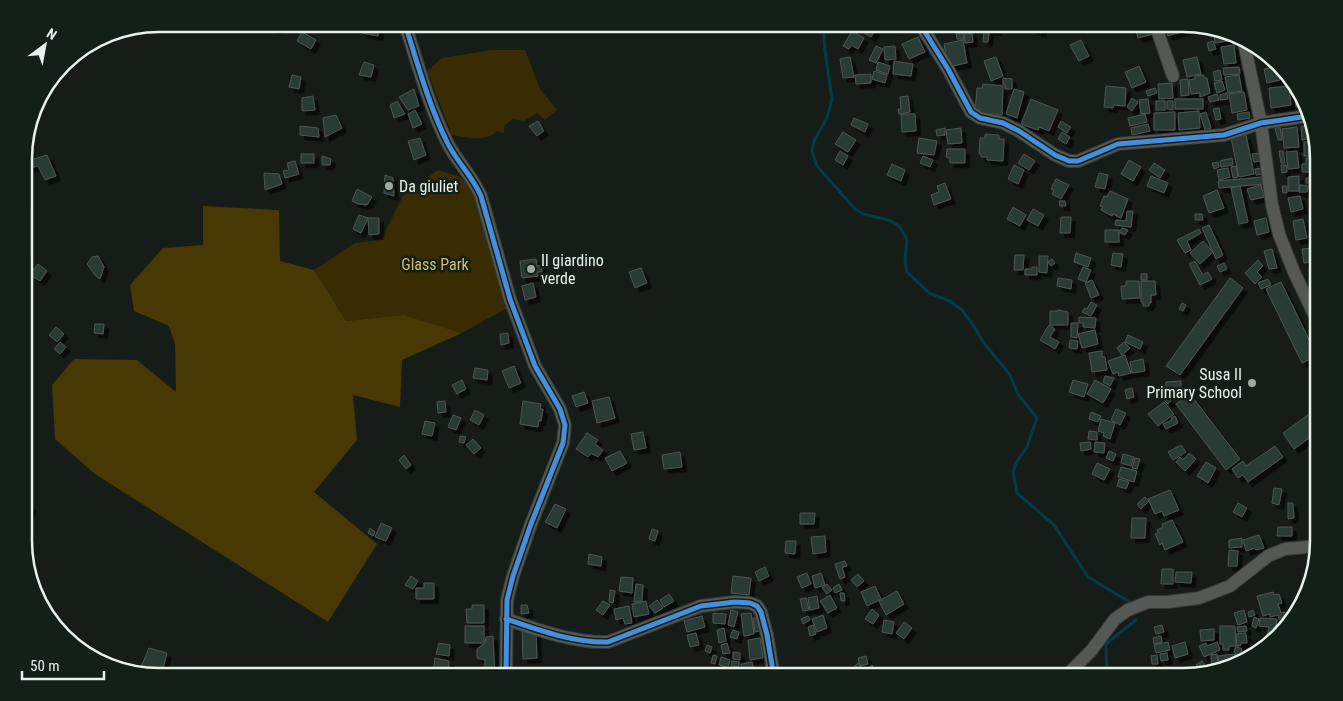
<svg xmlns="http://www.w3.org/2000/svg" width="1343" height="701" font-family="'Roboto Condensed',sans-serif">
<defs>
<filter id="shadow"><feDropShadow dx="4.5" dy="4.5" stdDeviation="0" flood-color="#0009"/></filter>
</defs>
<rect width="100%" height="100%" fill="#161d18"/>
<!-- green -->
<g fill="#392c03">
<path d="M491,50H525L540,89L557,110L545,120L537,113L524,121L513,119L504,126V133L497,131C486,143 466,137 452,135L427,71L442,58Z"/>
<polygon points="438,170 460,177 476,191 507,308 462,333 404,315 346,321 314,270 355,243 381,240 403,196"/>
</g>
<!-- forest -->
<polygon fill="#483803" points="203,206 279,210 280,261 314,270 346,321 404,315 462,333 402,360 400,407 353,395 357,440 314,492 377,544 328,622 95,474 55,439 52,385 74,359 137,360 176,392 175,344 169,326 134,311 130,285 163,248 203,245"/>
<g fill="none" stroke-linecap="round" stroke-linejoin="round">
<!-- stream -->
<g stroke="#033b48" stroke-width="3">
<polyline points="823,24 825,51 832,99 827,118 814,141 812,151 817,166 855,209 863,214 889,220 899,226 907,239 905,262 907,272 929,293 950,301 962,310 971,322 984,343 1010,375 1018,394 1037,418 1027,447 1016,463 1013,472 1017,493 1054,525 1088,577 1133,604"/>
<polyline points="1107,677 1106,644 1136,620"/>
</g>
</g>
<!-- building -->
<g fill="#2c3a36" stroke="#4e5552" filter="url(#shadow)">
<polygon points="270,24 281,24 280,29 270,29"/>
<polygon points="367,24 380,24 378,36 362,33 363,27 366,27"/>
<polygon points="868,24 876,29 871,37 864,33"/>
<polygon points="885,24 900,24 897,29"/>
<polygon points="983,24 997,24 997,31 983,30"/>
<polygon points="1023,24 1045,24 1041,33 1022,25"/>
<polygon points="1130,24 1150,24 1153,34 1138,38 1136,31 1132,32"/>
<polygon points="1164,24 1183,24 1189,25 1186,26 1187,30 1168,36"/>
<polygon points="852,31 864,38 858,49 851,45 849,49 843,46"/>
<polygon points="1214,31 1227,34 1228,41 1215,43"/>
<polygon points="302,32 316,40 311,49 297,41"/>
<polygon points="984,32 989,32 988,42 983,42"/>
<polygon points="963,33 964,39 957,39 956,34"/>
<polygon points="972,33 973,42 965,43 964,34"/>
<polygon points="918,37 925,52 909,59 902,44"/>
<polygon points="963,40 967,63 952,66 950,60 947,60 944,44"/>
<polygon points="1081,40 1089,56 1079,61 1070,45"/>
<polygon points="1213,41 1216,49 1209,51 1207,43"/>
<polygon points="1234,45 1236,63 1224,64 1221,47"/>
<polygon points="876,46 883,49 876,63 869,60"/>
<polygon points="895,46 896,59 885,60 884,47"/>
<polygon points="850,57 854,77 843,78 840,59"/>
<polygon points="996,57 1003,76 991,81 984,61"/>
<polygon points="1197,57 1201,74 1187,77 1183,60"/>
<polygon points="894,61 913,64 911,76 893,74"/>
<polygon points="364,62 374,65 371,77 359,75"/>
<polygon points="878,62 890,66 888,74 876,70"/>
<polygon points="1139,66 1146,82 1132,88 1125,72"/>
<polygon points="1276,66 1280,80 1267,83 1264,69"/>
<polygon points="1239,67 1240,74 1224,75 1223,68"/>
<polygon points="1220,70 1222,80 1215,81 1213,72"/>
<polygon points="874,71 887,75 885,83 872,79"/>
<polygon points="871,74 871,83 856,84 855,75"/>
<polygon points="292,75 301,77 299,89 289,87"/>
<polygon points="1204,75 1204,78 1207,78 1210,93 1200,97 1200,93 1191,94 1189,80 1195,79 1195,76"/>
<polygon points="1239,75 1242,91 1228,93 1225,77"/>
<polygon points="1003,78 1012,79 1012,89 1005,89 1005,85 1003,85"/>
<polygon points="1188,79 1189,95 1181,96 1180,80"/>
<polygon points="1222,81 1225,90 1217,93 1214,83"/>
<polygon points="1172,83 1173,98 1159,99 1158,84"/>
<polygon points="983,84 1003,86 1002,115 975,112 977,88 982,88"/>
<polygon points="1293,84 1296,84 1304,106 1296,107"/>
<polygon points="1106,86 1126,88 1125,106 1114,105 1113,108 1104,107"/>
<polygon points="1289,86 1291,105 1271,108 1269,88"/>
<polygon points="1155,88 1157,93 1148,96 1146,91"/>
<polygon points="414,89 419,106 408,110 399,97"/>
<polygon points="1014,89 1024,92 1017,118 1006,114"/>
<polygon points="1244,92 1247,110 1232,113 1229,94"/>
<polygon points="1227,93 1228,99 1220,100 1220,95"/>
<polygon points="1217,94 1219,100 1210,102 1208,97"/>
<polygon points="313,96 315,110 302,111 302,98"/>
<polygon points="908,96 910,112 899,114 898,109 901,109 900,97"/>
<polygon points="1132,98 1138,102 1132,111 1127,107"/>
<polygon points="1031,99 1058,110 1049,131 1039,127 1038,130 1021,124"/>
<polygon points="1148,99 1150,113 1141,114 1139,100"/>
<rect x="1175" y="99" width="28" height="10"/>
<polygon points="397,101 405,114 394,118 390,105"/>
<rect x="1156" y="101" width="9" height="9"/>
<polygon points="1167,101 1173,101 1173,110 1167,109"/>
<polygon points="1219,108 1221,119 1216,120 1213,109"/>
<polygon points="415,110 422,124 413,128 408,114"/>
<polygon points="1199,111 1200,128 1179,130 1178,113"/>
<polygon points="1175,112 1175,130 1154,130 1154,113"/>
<polygon points="1206,112 1211,128 1205,130 1200,114"/>
<polygon points="1249,112 1250,118 1238,120 1237,114"/>
<polygon points="901,114 915,114 916,131 902,132"/>
<polygon points="1145,114 1147,122 1130,126 1128,118"/>
<polygon points="336,115 342,128 325,137 323,118"/>
<polygon points="854,118 868,124 865,132 851,125"/>
<polygon points="538,121 544,131 537,136 529,126"/>
<polygon points="1061,121 1071,127 1067,133 1058,127"/>
<polygon points="1148,124 1150,131 1132,135 1131,128"/>
<polygon points="300,126 318,128 319,137 300,135"/>
<polygon points="1301,126 1308,126 1309,139 1302,140"/>
<polygon points="1280,127 1282,140 1278,140 1275,128"/>
<polygon points="1297,127 1299,147 1284,148 1282,129"/>
<polygon points="945,128 945,135 937,136 936,130"/>
<polygon points="961,128 962,143 948,144 946,130"/>
<polygon points="843,132 856,140 848,152 835,144"/>
<polygon points="1062,132 1070,137 1066,144 1058,139"/>
<polygon points="985,134 999,135 999,139 1004,139 1003,161 987,160 987,157 981,157 981,154 979,154 980,138 985,138"/>
<polygon points="1246,135 1254,174 1239,177 1231,138"/>
<polygon points="420,138 426,155 414,160 408,141"/>
<polygon points="919,138 937,141 934,155 917,153"/>
<rect x="1304" y="142" width="5" height="14"/>
<polygon points="947,149 965,149 965,163 950,163 950,158 946,157"/>
<polygon points="840,151 848,156 843,165 835,160"/>
<polygon points="1279,151 1283,151 1285,163 1281,163"/>
<polygon points="1297,151 1299,168 1288,169 1286,152"/>
<polygon points="1259,153 1260,161 1254,162 1252,154"/>
<rect x="301" y="154" width="13" height="9"/>
<polygon points="1024,154 1035,161 1029,170 1018,163"/>
<polygon points="47,155 56,176 45,180 38,166 29,168 24,162"/>
<polygon points="322,156 331,159 330,165 322,165"/>
<polygon points="923,156 933,160 930,167 920,163"/>
<polygon points="1232,158 1233,165 1221,167 1220,161"/>
<polygon points="1306,158 1314,158 1314,172 1302,172 1302,164 1306,164"/>
<polygon points="1129,160 1141,167 1133,181 1121,174"/>
<polygon points="295,161 299,174 285,178 283,171 289,170 287,163"/>
<polygon points="1218,162 1219,167 1214,169 1212,163"/>
<polygon points="1154,163 1165,170 1160,178 1149,170"/>
<polygon points="892,164 905,170 901,181 887,175"/>
<polygon points="1014,165 1024,170 1018,184 1008,179"/>
<polygon points="1281,165 1286,165 1287,172 1282,173"/>
<polygon points="1236,166 1238,177 1233,178 1231,167"/>
<polygon points="1228,168 1230,177 1219,180 1217,170"/>
<polygon points="1262,168 1263,174 1256,175 1255,169"/>
<polygon points="264,173 279,174 282,184 265,190"/>
<polygon points="1099,173 1108,175 1105,189 1095,187"/>
<polygon points="385,175 393,178 394,196 384,193"/>
<polygon points="1151,176 1168,183 1164,193 1147,186"/>
<polygon points="1299,176 1299,191 1288,191 1288,177"/>
<polygon points="1263,177 1263,184 1219,188 1218,181"/>
<polygon points="1306,178 1313,178 1314,183 1306,183"/>
<polygon points="1056,179 1069,185 1061,199 1052,194 1054,190 1051,189"/>
<polygon points="945,183 951,199 934,205 931,195 939,192 937,186"/>
<polygon points="1261,185 1264,197 1251,200 1247,189"/>
<polygon points="1300,185 1308,186 1307,192 1299,192"/>
<polygon points="1240,186 1248,222 1239,224 1231,188"/>
<polygon points="1282,186 1287,186 1287,193 1283,193"/>
<polygon points="357,189 372,197 367,205 358,204 352,201"/>
<polygon points="1217,190 1224,208 1209,213 1203,196"/>
<polygon points="1110,191 1128,199 1121,218 1113,214 1112,216 1101,210 1103,207 1100,206 1104,196 1107,197"/>
<polygon points="1300,196 1303,209 1291,212 1288,198"/>
<polygon points="1059,201 1065,201 1066,206 1060,206"/>
<polygon points="1013,207 1026,215 1020,226 1007,219"/>
<polygon points="1033,209 1044,215 1038,226 1027,220"/>
<polygon points="1127,211 1133,211 1131,227 1115,225 1116,220 1126,221"/>
<polygon points="1195,214 1202,214 1203,220 1195,220"/>
<polygon points="359,215 368,218 361,233 353,229"/>
<polygon points="1061,217 1071,217 1070,233 1060,233"/>
<polygon points="368,218 379,218 379,234 369,235"/>
<polygon points="1266,218 1269,232 1257,235 1254,221"/>
<polygon points="1303,219 1307,238 1296,240 1293,221"/>
<polygon points="1209,225 1223,255 1216,259 1202,228"/>
<polygon points="1122,228 1128,230 1125,235 1119,232"/>
<polygon points="1199,229 1201,233 1187,241 1191,250 1185,253 1177,240"/>
<rect x="1105" y="230" width="14" height="12"/>
<polygon points="1203,241 1213,252 1200,264 1190,253"/>
<polygon points="1314,248 1315,261 1304,263 1302,249"/>
<polygon points="1272,249 1277,268 1269,269 1264,251"/>
<polygon points="1076,253 1091,258 1088,267 1074,262"/>
<polygon points="1113,253 1123,254 1121,267 1111,265"/>
<polygon points="1015,255 1024,255 1023,270 1014,270"/>
<polygon points="98,256 104,267 100,279 95,275 87,264 92,257"/>
<polygon points="1039,256 1048,256 1047,273 1039,272"/>
<polygon points="536,259 537,266 542,265 542,272 537,272 538,276 522,278 520,261"/>
<polygon points="1052,259 1055,263 1051,266 1048,262"/>
<polygon points="1258,260 1263,266 1257,272 1262,277 1255,284 1245,273"/>
<polygon points="1195,261 1203,275 1208,272 1212,279 1200,285 1189,264"/>
<polygon points="1318,261 1318,268 1316,269 1313,263"/>
<polygon points="1224,263 1227,269 1220,272 1217,266"/>
<polygon points="38,264 47,271 40,281 30,275"/>
<polygon points="1032,267 1037,267 1037,275 1025,275 1025,269 1032,269"/>
<polygon points="1083,267 1091,270 1086,282 1078,279"/>
<polygon points="641,268 647,283 635,288 629,272"/>
<rect x="1141" y="274" width="6" height="6"/>
<polygon points="1058,278 1072,280 1071,289 1057,286"/>
<polygon points="1230,278 1243,288 1180,375 1166,366"/>
<polygon points="1268,279 1271,285 1261,289 1258,283"/>
<polygon points="1092,280 1099,295 1091,298 1085,283"/>
<polygon points="1126,281 1139,281 1140,298 1122,299 1121,286 1126,286"/>
<polygon points="1141,281 1155,281 1156,295 1151,295 1151,303 1149,303 1149,306 1143,306 1143,302 1141,302"/>
<polygon points="1281,282 1317,356 1302,363 1266,289"/>
<polygon points="533,283 536,297 525,300 522,286"/>
<polygon points="1091,302 1097,305 1091,316 1082,312 1085,308 1087,309"/>
<polygon points="1182,303 1186,305 1183,311 1179,309"/>
<polygon points="1058,310 1068,312 1068,325 1050,325 1050,311 1058,311"/>
<polygon points="1079,317 1096,318 1095,328 1083,327 1083,323 1079,323"/>
<polygon points="1071,323 1078,323 1077,338 1071,337"/>
<polygon points="95,324 104,324 103,334 94,333"/>
<polygon points="1049,325 1055,329 1050,337 1059,342 1055,349 1040,340"/>
<polygon points="56,327 64,334 57,342 49,335"/>
<polygon points="1095,330 1098,344 1082,348 1078,334"/>
<polygon points="508,333 509,343 501,345 500,334"/>
<polygon points="1128,335 1143,342 1140,349 1125,342"/>
<polygon points="1070,340 1078,341 1077,349 1069,348"/>
<polygon points="60,342 66,347 60,354 54,349"/>
<polygon points="1124,342 1130,348 1122,355 1117,348"/>
<polygon points="1102,351 1102,357 1105,357 1107,370 1092,372 1089,353"/>
<polygon points="1125,355 1131,373 1119,376 1118,372 1113,374 1108,361"/>
<polygon points="1143,359 1145,371 1132,373 1130,362"/>
<polygon points="514,366 521,383 509,388 502,371"/>
<polygon points="475,368 488,370 487,380 473,378"/>
<polygon points="1105,376 1114,378 1110,386 1103,382"/>
<polygon points="462,380 466,389 457,394 452,385"/>
<polygon points="1073,380 1088,384 1084,397 1069,392"/>
<polygon points="1095,380 1111,389 1103,403 1087,394"/>
<polygon points="1181,381 1181,389 1166,390 1166,382"/>
<polygon points="1132,388 1134,397 1127,399 1125,390"/>
<polygon points="584,392 588,403 576,407 572,396"/>
<polygon points="1163,393 1171,401 1168,404 1160,396"/>
<polygon points="1190,394 1240,459 1226,470 1176,404"/>
<polygon points="609,397 615,418 597,423 592,401"/>
<polygon points="445,401 446,412 438,413 437,402"/>
<polygon points="523,401 541,404 540,409 543,409 541,421 539,420 538,427 520,424"/>
<polygon points="1164,402 1174,414 1158,426 1148,414"/>
<polygon points="1319,407 1319,431 1294,449 1283,433"/>
<polygon points="1116,409 1126,413 1120,425 1111,420"/>
<polygon points="475,410 484,415 479,425 470,420"/>
<polygon points="1091,412 1101,416 1098,422 1089,419"/>
<polygon points="453,415 461,418 456,430 448,427"/>
<polygon points="1175,416 1178,423 1166,429 1163,424 1172,420 1171,418"/>
<polygon points="1101,419 1115,423 1110,439 1103,436 1104,433 1098,431"/>
<polygon points="425,421 435,423 432,436 422,434"/>
<polygon points="1089,431 1097,432 1097,440 1088,439"/>
<polygon points="643,432 646,448 634,450 631,434"/>
<polygon points="587,433 598,440 595,444 603,450 598,457 591,453 588,457 576,449"/>
<polygon points="460,436 466,437 464,443 459,442"/>
<polygon points="473,439 481,448 474,454 466,445"/>
<polygon points="1090,442 1091,449 1081,451 1080,443"/>
<polygon points="1095,442 1105,443 1104,453 1094,452"/>
<polygon points="1181,445 1186,452 1173,460 1168,452"/>
<polygon points="1275,446 1283,457 1248,482 1243,475 1238,478 1232,469 1243,461 1246,466"/>
<polygon points="620,451 627,463 612,471 605,458"/>
<polygon points="1109,451 1116,454 1113,461 1106,458"/>
<polygon points="680,452 682,467 664,469 662,455"/>
<polygon points="1189,453 1196,459 1185,471 1176,462 1180,457 1183,460"/>
<polygon points="1123,454 1134,457 1131,466 1121,463"/>
<polygon points="404,455 411,465 406,469 399,460"/>
<polygon points="1135,458 1140,459 1137,469 1132,468"/>
<polygon points="1206,462 1216,468 1208,483 1197,476"/>
<polygon points="1097,463 1110,469 1104,480 1092,474"/>
<polygon points="1121,467 1137,471 1134,482 1118,477"/>
<polygon points="1119,479 1129,482 1126,489 1117,486"/>
<polygon points="1274,488 1282,489 1279,505 1272,503"/>
<polygon points="1170,490 1179,510 1164,516 1162,511 1155,514 1148,499"/>
<polygon points="1145,497 1149,501 1141,509 1137,504"/>
<polygon points="25,503 32,506 26,523 25,522"/>
<polygon points="1238,503 1247,508 1242,517 1233,512"/>
<polygon points="1288,503 1293,503 1294,518 1288,519"/>
<polygon points="555,504 566,509 557,528 545,522"/>
<polygon points="800,513 815,513 814,524 800,524"/>
<polygon points="1132,518 1146,518 1145,538 1131,538"/>
<polygon points="1172,520 1183,542 1165,550 1162,543 1160,545 1155,534 1158,533 1157,530 1163,527 1162,524"/>
<polygon points="381,523 392,528 386,541 375,537"/>
<polygon points="1278,527 1292,527 1292,536 1277,536"/>
<polygon points="370,528 375,532 373,536 368,533"/>
<polygon points="652,529 658,531 655,541 649,539"/>
<polygon points="1259,535 1264,548 1256,550 1255,548 1246,551 1243,540"/>
<polygon points="825,536 826,552 813,554 811,537"/>
<polygon points="1242,538 1242,547 1229,548 1229,540"/>
<polygon points="786,541 796,541 795,554 785,553"/>
<polygon points="1229,550 1238,551 1237,566 1228,566"/>
<polygon points="589,554 602,557 601,566 588,564"/>
<polygon points="845,561 847,566 842,567 845,577 840,579 835,564"/>
<polygon points="765,567 769,576 759,581 755,572"/>
<polygon points="1162,569 1173,569 1173,584 1161,584"/>
<polygon points="1176,572 1192,572 1191,583 1175,582"/>
<polygon points="807,573 811,584 802,588 797,577"/>
<polygon points="821,573 825,585 815,588 812,576"/>
<polygon points="858,574 864,581 857,587 851,580"/>
<polygon points="411,576 418,581 413,589 405,585"/>
<polygon points="733,576 751,578 749,595 731,593"/>
<polygon points="621,577 633,578 632,593 619,591"/>
<polygon points="424,583 434,583 434,599 416,599 416,588 424,588"/>
<polygon points="636,584 643,585 642,602 634,602"/>
<polygon points="827,584 832,590 827,594 822,588"/>
<polygon points="839,584 842,590 835,593 833,588"/>
<polygon points="875,586 881,599 867,606 861,592"/>
<polygon points="610,590 615,591 613,603 609,602"/>
<polygon points="897,591 904,604 886,615 879,601"/>
<polygon points="1273,592 1274,595 1279,594 1282,603 1278,604 1281,613 1285,612 1286,617 1279,619 1278,615 1270,617 1270,614 1263,616 1257,596"/>
<polygon points="840,593 844,593 845,601 841,601"/>
<polygon points="669,594 674,601 664,607 660,600"/>
<polygon points="830,595 837,608 828,613 820,601"/>
<polygon points="817,596 819,608 810,610 808,598"/>
<polygon points="806,598 809,610 803,611 800,599"/>
<polygon points="657,600 663,608 655,613 649,606"/>
<polygon points="603,601 610,605 603,615 596,610"/>
<polygon points="646,601 649,614 634,617 632,604"/>
<polygon points="472,605 484,605 484,623 467,623 466,609 472,609"/>
<polygon points="521,605 527,605 529,613 521,614"/>
<polygon points="629,606 632,623 625,624 623,618 616,620 614,609"/>
<polygon points="872,609 879,615 873,624 865,619"/>
<polygon points="731,610 738,612 734,627 728,625"/>
<polygon points="1244,610 1247,622 1238,625 1234,613"/>
<polygon points="1253,610 1255,615 1249,617 1248,612"/>
<polygon points="713,613 726,614 725,624 713,623"/>
<polygon points="751,613 754,634 744,636 741,614"/>
<polygon points="823,615 827,628 817,632 812,619"/>
<polygon points="702,616 705,627 687,632 684,621"/>
<polygon points="808,616 810,620 803,624 801,619"/>
<polygon points="761,617 763,630 755,632 753,618"/>
<polygon points="1254,617 1259,619 1256,628 1252,626"/>
<polygon points="1260,618 1277,619 1274,637 1267,636 1269,627 1259,626"/>
<polygon points="884,620 894,622 892,634 882,632"/>
<polygon points="904,622 912,628 904,639 896,633"/>
<polygon points="813,625 816,634 810,636 808,627"/>
<polygon points="1162,625 1164,632 1156,634 1154,627"/>
<rect x="465" y="626" width="19" height="17"/>
<polygon points="1220,626 1235,626 1236,646 1229,646 1229,650 1223,650 1223,644 1220,644"/>
<polygon points="1246,626 1247,631 1238,632 1237,627"/>
<polygon points="724,628 726,641 719,643 717,630"/>
<polygon points="1214,629 1214,640 1201,641 1200,630"/>
<polygon points="733,630 739,632 737,639 730,637"/>
<polygon points="522,631 536,631 537,658 523,659"/>
<polygon points="696,633 699,645 690,647 687,635"/>
<polygon points="1246,633 1247,643 1241,643 1241,645 1237,646 1236,634"/>
<polygon points="493,636 495,677 485,675 485,660 477,658 477,649 485,643 486,637"/>
<polygon points="1161,636 1162,642 1154,644 1153,638"/>
<polygon points="760,638 763,658 750,660 748,640"/>
<polygon points="1168,642 1170,650 1156,653 1154,645"/>
<polygon points="1185,642 1188,654 1175,658 1172,646"/>
<polygon points="1217,642 1220,650 1204,657 1199,646 1206,643 1207,646"/>
<polygon points="439,643 450,645 449,656 436,654"/>
<polygon points="727,643 730,653 723,654 721,645"/>
<polygon points="707,645 712,647 710,653 705,651"/>
<polygon points="1236,646 1242,649 1239,657 1235,655 1236,653 1234,652"/>
<polygon points="149,648 167,653 161,676 141,667"/>
<polygon points="733,652 740,653 740,660 733,659"/>
<polygon points="1167,653 1168,660 1161,661 1160,654"/>
<polygon points="1217,654 1218,667 1212,667 1211,655"/>
<polygon points="1235,654 1236,662 1220,668 1218,656"/>
<polygon points="713,655 717,656 715,664 711,663"/>
<polygon points="1157,655 1158,664 1152,664 1151,656"/>
<polygon points="866,656 868,664 860,666 858,658"/>
<polygon points="721,657 730,660 728,668 719,665"/>
<polygon points="435,658 449,661 448,676 433,674"/>
<polygon points="732,661 739,662 739,667 731,667"/>
<polygon points="1202,661 1209,671 1202,674 1196,665"/>
<polygon points="752,662 754,673 743,675 741,664"/>
<polygon points="858,663 869,676 867,677 851,677 847,673"/>
<polygon points="872,665 878,674 873,677 871,677 866,670"/>
<polygon points="523,668 524,673 517,673 517,669"/>
<polygon points="733,672 739,675 738,677 731,677"/>
</g>
<g fill="none" stroke-linecap="round" stroke-linejoin="round">
<!-- minor casing -->
<g stroke="#343936" stroke-width="14">
<g id="minor">
<path d="M405,24C418,65 429,106 448,144C458,163 473,177 481,196L510,299L535,366L560,409L565,425L563,443L531,524L513,576L507,600L506,677"/>
<polyline points="920,24 948,69 971,112 980,118 1003,123 1019,131 1055,155 1069,161 1078,161 1118,144 1224,135 1261,123 1308,116"/>
<polyline points="1155,24 1173,76"/>
<polyline points="1243,38 1261,123 1272,205 1279,234 1294,272 1319,325"/>
<path d="M506,619C538,630 574,643 608,642L701,606L735,602L750,603L757,606L761,612L767,635L774,677"/>
<polyline points="1065,677 1091,651 1115,619 1128,610 1148,602 1168,602 1199,598 1230,586 1268,556 1285,549 1318,546"/>
</g>
</g>
<!-- minor -->
<use href="#minor" stroke="#545955" stroke-width="12"/>
<!-- cycleway casing -->
<g stroke="#132017" stroke-width="8">
<g id="cycleway">
<path d="M405,24C418,65 429,106 448,144C458,163 473,177 481,196L510,299L535,366L560,409L565,425L563,443L531,524L513,576L507,600L506,677"/>
<polyline points="920,24 948,69 971,112 980,118 1003,123 1019,131 1055,155 1069,161 1078,161 1118,144 1224,135 1261,123 1308,116"/>
<path d="M506,619C538,630 574,643 608,642L701,606L735,602L750,603L757,606L761,612L767,635L774,677"/>
</g>
</g>
<!-- cycleway -->
<use href="#cycleway" stroke="#468fdf" stroke-width="5"/>
</g>
<!-- markers -->
<g fill="#9fa7a1" stroke="#132017" stroke-width="2">
<circle cx="389" cy="186" r="5"/>
<circle cx="531" cy="269" r="5"/>
<circle cx="1252" cy="383" r="5"/>
</g>
<g text-anchor="middle" stroke-width="5" stroke-linejoin="round" paint-order="stroke">
<!-- poi labels -->
<g font-size="16" fill="#e9f1eb" stroke="#132017" text-anchor="start">
<text x="399" y="192">Da giuliet</text>
<text x="541" y="266">Il giardino<tspan x="541" dy="18">verde</tspan></text>
<text x="1242" y="380" text-anchor="end">Susa II<tspan x="1242" dy="18">Primary School</tspan></text>
</g>
<!-- park labels -->
<g font-size="16" fill="#daba6a" stroke="#132017">
<text x="435" y="270">Glass Park</text>
</g>
</g>
<!-- crop -->
<path d="M0 0H1343V701H0ZM159 32H1183A127 127 0 0 1 1310 159V541A127 127 0 0 1 1183 668H159A127 127 0 0 1 32 541V159A127 127 0 0 1 159 32Z" fill="#132017" fill-rule="evenodd"/>
<path fill="none" stroke="#e9f1eb" stroke-width="2.5" d="M159 32H1183A127 127 0 0 1 1310 159V541A127 127 0 0 1 1183 668H159A127 127 0 0 1 32 541V159A127 127 0 0 1 159 32Z"/>
<!-- north arrow -->
<g transform="translate(45 45) rotate(32)" stroke="#132017" stroke-width="4" paint-order="stroke">
<path d="M0-4L9 19L0 12L-9 19Z" fill="#e9f1eb"/>
<text y="-8" font-size="14" font-weight="bold" text-anchor="middle" fill="#e9f1eb">N</text>
</g>
<!-- scale -->
<path d="M22 671v8h82v-8" fill="none" stroke="#e9f1eb" stroke-width="2.5"/>
<text x="30" y="671" font-size="15" fill="#e9f1eb" stroke="#132017" stroke-width="4" paint-order="stroke">50 m</text>
</svg>
